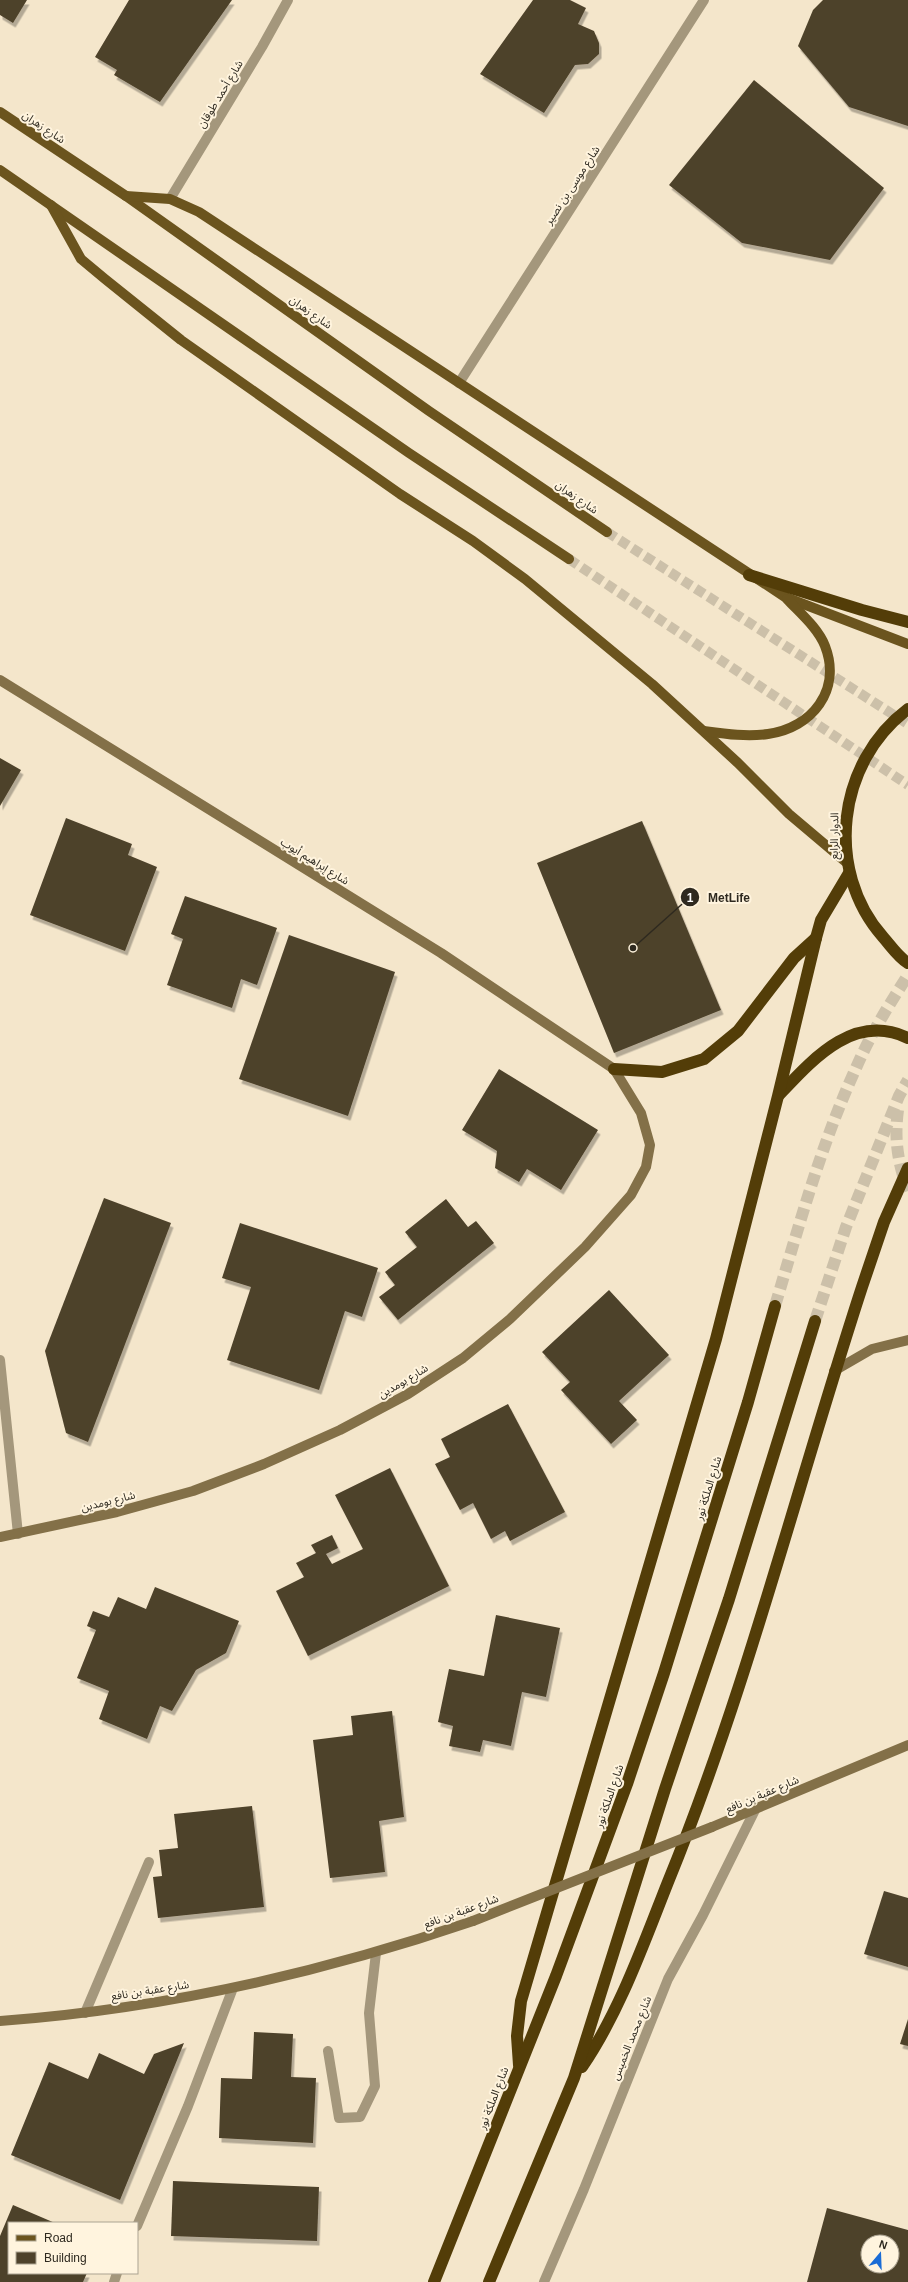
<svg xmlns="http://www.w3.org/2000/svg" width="908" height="2282" font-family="Arial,'Noto Sans Arabic',sans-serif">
<defs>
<filter id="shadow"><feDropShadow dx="2.5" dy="4.5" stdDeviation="0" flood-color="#0004"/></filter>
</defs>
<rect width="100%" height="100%" fill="#f4e6cb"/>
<!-- building -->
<g fill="#4e422b" fill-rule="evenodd" filter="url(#shadow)">
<polygon points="0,0 27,0 13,23 0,15"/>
<polygon points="129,0 232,0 160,102 114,75 117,70 95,57"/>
<polygon points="533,0 570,0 586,8 578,24 594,31 599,43 599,54 588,64 575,65 544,113 480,74"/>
<polygon points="823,0 908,0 908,126 849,107 798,46 813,10"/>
<polygon points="754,80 884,188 830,260 742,243 669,185"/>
<polygon points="0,758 21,770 0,806"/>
<polygon points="66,818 132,844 128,855 157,867 125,951 30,915"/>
<polygon points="642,821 721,1010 614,1053 537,863"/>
<polygon points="185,896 277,928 257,985 241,979 232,1008 167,985 183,939 171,934"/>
<polygon points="289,935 395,972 348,1116 239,1079"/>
<polygon points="499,1069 598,1130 561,1190 527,1169 519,1182 495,1168 497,1151 462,1130"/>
<polygon points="104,1198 171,1223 88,1442 66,1433 45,1351"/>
<polygon points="446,1199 468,1227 476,1221 494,1243 398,1320 379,1297 395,1285 385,1272 417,1247 405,1232"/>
<polygon points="240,1223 378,1268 362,1317 345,1311 319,1390 227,1360 251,1287 222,1278"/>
<polygon points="609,1290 669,1355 619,1401 637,1420 611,1444 561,1390 570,1382 542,1352"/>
<polygon points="508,1404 565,1512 510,1541 505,1531 491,1539 473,1503 460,1510 435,1464 450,1457 441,1439"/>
<polygon points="390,1468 449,1586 308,1656 276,1591 304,1577 296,1563 316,1553 311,1545 332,1535 338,1548 326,1554 332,1564 363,1549 335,1495"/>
<polygon points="155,1587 239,1621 226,1653 196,1670 172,1711 160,1706 147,1739 99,1719 109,1691 77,1678 96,1630 87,1626 93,1611 109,1617 118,1597 146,1609"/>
<polygon points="496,1615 560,1628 546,1697 522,1692 511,1746 483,1740 480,1752 449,1746 453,1726 438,1722 449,1669 484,1676"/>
<polygon points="392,1711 404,1817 379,1821 385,1872 330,1878 313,1740 353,1735 351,1716"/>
<polygon points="252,1806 264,1907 158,1918 153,1877 162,1876 159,1850 178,1848 174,1814"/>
<polygon points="884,1891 908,1898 908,1967 864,1954"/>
<polygon points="908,2019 908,2046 900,2044"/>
<polygon points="254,2032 293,2034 291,2077 316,2078 313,2143 219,2138 221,2078 252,2079"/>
<polygon points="184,2043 120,2200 11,2155 49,2062 88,2079 99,2053 144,2074 154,2054"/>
<polygon points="173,2181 319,2187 317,2241 171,2236"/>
<polygon points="13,2205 55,2223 9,2223 9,2273 87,2273 83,2282 0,2282 0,2236"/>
<path d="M827,2208L908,2230V2282H807ZM868,2242H892V2266H868Z"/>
</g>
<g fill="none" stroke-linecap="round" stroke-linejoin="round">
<!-- primary-tunnel -->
<g stroke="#ccc0a9" stroke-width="10" stroke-dasharray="10 5" stroke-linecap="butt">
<polyline points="607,532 908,724"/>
<polyline points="569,559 908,785"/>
</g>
<!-- highway-tunnel -->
<g stroke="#ccc0a9" stroke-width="12" stroke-dasharray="12 6" stroke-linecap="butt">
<path d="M898,1110C894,1141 898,1162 908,1191"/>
<path d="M775,1306C799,1226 821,1144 856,1068C870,1035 889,1005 908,975"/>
<polyline points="815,1321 846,1227 899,1096 908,1080"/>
</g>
<!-- lane -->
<g stroke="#a4977c" stroke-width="10">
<polyline points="85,2013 149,1862"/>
<polyline points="328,2051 339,2118 360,2117 375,2086 369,2013 376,1953"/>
</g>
<!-- street -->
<g stroke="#a4977c" stroke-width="10">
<polyline points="170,199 262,47 288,0"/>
<polyline points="459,383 704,0"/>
<polyline points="0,1360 18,1534"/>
<polyline points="137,2226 188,2106 233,1988"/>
<polyline points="114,2282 117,2273"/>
<polyline points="544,2282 584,2189 668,1979 703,1915 755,1810"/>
</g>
<!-- secondary -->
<g stroke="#837048" stroke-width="10">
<polyline points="0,680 441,953 614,1069 641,1113 650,1145 646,1167 631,1195 585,1247 510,1319 463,1358 408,1394 340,1430 264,1464 193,1491 117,1512 0,1537"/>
<polyline points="834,1371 872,1349 908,1340"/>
<polyline points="712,1827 908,1745"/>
<path d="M0,2021C163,2009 318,1974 473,1921"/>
</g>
<!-- primary -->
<g stroke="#6b541e" stroke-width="10">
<polyline points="0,112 126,196 429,411 607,532"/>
<polyline points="0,170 409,453 569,559"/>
<polyline points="126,196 170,199 199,212 785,597 908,644"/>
<polyline points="51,205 81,259 105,279 181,340 400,494 473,541 525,579 652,684 738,763 789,814 847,863"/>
<path d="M704,731C726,734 747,737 768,734C812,728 842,690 825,646C818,628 800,613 787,599"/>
</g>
<!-- highway -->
<g stroke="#533d08" stroke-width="12">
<polyline points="749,575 862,610 908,622"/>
<path d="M908,709C837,762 824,870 883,937C891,946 898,957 908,963"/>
<polyline points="614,1069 662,1072 704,1059 738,1031 794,958 816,938"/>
<path d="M779,1095C813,1059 854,1012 908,1038"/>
<polyline points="519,2065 517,2036 521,2001 716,1339 778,1096 816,938 821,920 849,873"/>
<path d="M582,2067C620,2011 643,1945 668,1882C747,1689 797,1486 862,1287L884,1222L908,1168"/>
<polyline points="434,2282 556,1976 627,1784 664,1673 748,1402 775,1306"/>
<polyline points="489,2282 574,2078 665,1789 729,1599 815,1321"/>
</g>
<!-- secondary-bridge -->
<polyline stroke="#837048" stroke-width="10" points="473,1921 712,1827"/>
</g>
<g text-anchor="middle" stroke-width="4" stroke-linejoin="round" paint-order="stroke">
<!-- street labels -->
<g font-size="11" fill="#2e291f" stroke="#fff4de">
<text transform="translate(220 94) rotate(-59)" y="4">شارع أحمد طوقان</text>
<text transform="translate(44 127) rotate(34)" y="4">شارع زهران</text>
<text transform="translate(572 185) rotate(-57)" y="4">شارع موسى بن نصير</text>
<text transform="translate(311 312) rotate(35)" y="4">شارع زهران</text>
<text transform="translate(577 497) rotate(35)" y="4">شارع زهران</text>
<text transform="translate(834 836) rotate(-89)" y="4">الدوار الرابع</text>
<text transform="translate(315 861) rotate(32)" y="4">شارع إبراهيم أيوب</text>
<text transform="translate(403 1381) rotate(-31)" y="4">شارع بومدين</text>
<text transform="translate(708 1488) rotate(-73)" y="4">شارع الملكة نور</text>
<text transform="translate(108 1501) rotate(-14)" y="4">شارع بومدين</text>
<text transform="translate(762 1794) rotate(-23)" y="4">شارع عقبة بن نافع</text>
<text transform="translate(609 1796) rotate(-71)" y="4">شارع الملكة نور</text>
<text transform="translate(461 1911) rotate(-20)" y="4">شارع عقبة بن نافع</text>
<text transform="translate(150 1990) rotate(-9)" y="4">شارع عقبة بن نافع</text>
<text transform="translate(631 2038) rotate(-68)" y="4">شارع محمد الخميس</text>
<text transform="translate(493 2098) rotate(-69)" y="4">شارع الملكة نور</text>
</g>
</g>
<!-- callouts -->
<path fill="none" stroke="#2e291f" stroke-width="1.5" d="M633 948L690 897"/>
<g fill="#2e291f" stroke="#fff4de" stroke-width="1.5">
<circle cx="633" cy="948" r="4"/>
<circle cx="690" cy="897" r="10"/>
</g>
<g font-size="12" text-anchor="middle" font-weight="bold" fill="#fff">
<text x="690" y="902">1</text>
</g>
<g font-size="12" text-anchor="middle" font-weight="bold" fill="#2e291f" stroke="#fff4de" stroke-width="4" stroke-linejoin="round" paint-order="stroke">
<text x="729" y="902">MetLife</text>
</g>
<!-- legend -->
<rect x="8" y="2222" width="130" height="52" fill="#fff4de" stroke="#aba392"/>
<rect x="16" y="2235" width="20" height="6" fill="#6b541e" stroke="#aba392"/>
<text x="44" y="2242" font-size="12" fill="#2e291f">Road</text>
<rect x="16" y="2252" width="20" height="12" fill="#4e422b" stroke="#aba392"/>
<text x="44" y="2262" font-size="12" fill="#2e291f">Building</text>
<!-- north arrow -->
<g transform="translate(880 2254) rotate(19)"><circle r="19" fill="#fff4de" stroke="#aba392"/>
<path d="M0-3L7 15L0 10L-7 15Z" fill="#1a6cd6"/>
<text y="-6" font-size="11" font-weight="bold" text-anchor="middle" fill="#2e291f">N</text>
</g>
</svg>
